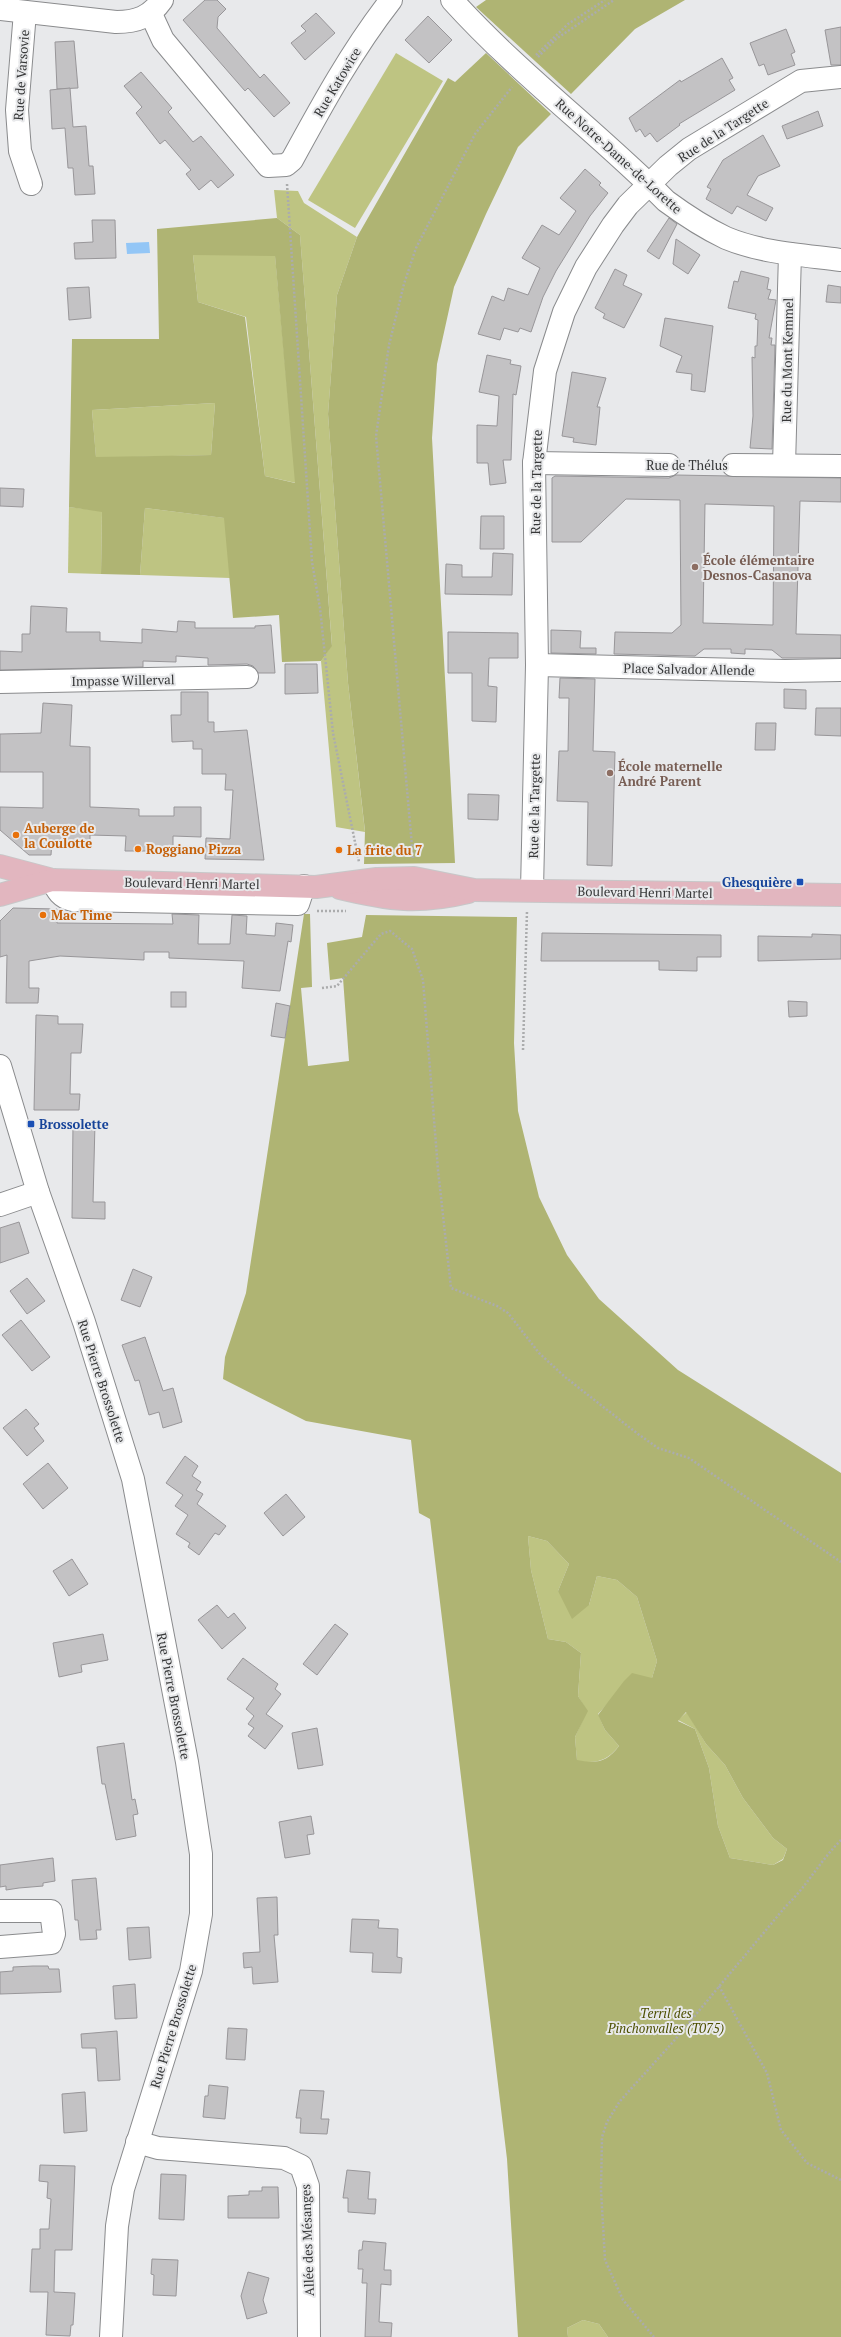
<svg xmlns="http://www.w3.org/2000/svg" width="841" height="2337" font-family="'PT Serif',serif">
<rect width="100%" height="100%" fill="#e8e9eb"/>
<!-- green -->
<g fill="#bec482">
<polygon points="396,53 443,81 355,228 308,200"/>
<polygon points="274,190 298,191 304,203 357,237 337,295 328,414 348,683 365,832 336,827 321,661 332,645 300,235 277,218"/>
<polygon points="193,255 275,255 296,483 265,476 246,317 198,302"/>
<polygon points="215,403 211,455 96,458 92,410"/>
<polygon points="69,507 102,511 101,574 68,573"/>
<polygon points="145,508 225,518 230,578 140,575"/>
<path d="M528,1536L547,1541L569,1564L558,1591L589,1605L597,1576L617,1580L637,1597L657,1661L652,1678L610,1701L598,1714L605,1730L619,1746C607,1761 596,1764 577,1761L575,1737L587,1711L578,1696L581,1653L566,1642L548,1639L531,1570Z"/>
<polygon points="687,1712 706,1744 725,1765 743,1798 773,1838 787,1849 783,1859 773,1865 730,1858 718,1826 709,1768 695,1729 678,1720"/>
<polygon points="583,2320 599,2324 608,2337 568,2337 567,2328"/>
</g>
<!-- forest -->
<g fill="#afb473" fill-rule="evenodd">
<polygon points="486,0 685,0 635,29 571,94 476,7"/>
<polygon points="486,53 551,114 518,147 486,214 454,287 437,364 432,438 455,863 364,864 365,831 348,683 328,414 337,295 357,237 448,78 455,82"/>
<path d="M277,218L300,235L332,646L321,661L282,662L279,615L233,618L224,518L145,508L140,575L101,574L102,512L69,507L72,339H159L157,229ZM193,255L275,256L295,483L265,476L245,317L198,302ZM215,403L211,455L96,457L92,410Z"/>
<path d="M304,914H310L312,987L301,988L308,1066L349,1061L343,978L330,980L327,943L362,937L366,915L517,917L514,1043L518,1111L539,1197L567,1255L599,1299L678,1370L841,1473V2337H608L599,2324L583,2320L567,2328L568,2337H518L507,2159L430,1519L419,1513L411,1440L306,1421L223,1379L225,1357L246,1293ZM528,1536L547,1541L569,1564L558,1591L572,1619L589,1605L597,1576L617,1580L637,1597L657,1661L652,1678L632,1673L624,1681L598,1715L605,1730L619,1746C607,1762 597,1764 577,1760L575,1737L588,1711L578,1696L581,1653L566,1642L548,1639L531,1570ZM686,1712L706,1744L725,1765L743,1798L773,1838L787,1849L783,1860L773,1865L730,1858L718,1826L709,1768L695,1729L678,1721Z"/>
</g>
<!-- water -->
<polygon fill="#93c6f6" points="149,242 150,253 127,254 126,243"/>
<!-- building -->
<g fill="#c3c2c4" stroke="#989699" fill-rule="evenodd">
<polygon points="205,0 217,0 226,9 218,17 217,28 260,78 264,74 290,103 274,117 248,88 245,91 183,20"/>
<polygon points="316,13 335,33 305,60 291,43 306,31 301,26"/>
<polygon points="428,16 452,40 429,63 405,40"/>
<polygon points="841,27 841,65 831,65 825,30"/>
<polygon points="786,29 795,52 791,54 795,65 768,75 764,64 759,66 750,43"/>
<polygon points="74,41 78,88 57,89 55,42"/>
<polygon points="722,58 733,78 729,80 735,90 679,124 680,125 657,142 650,133 645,137 640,129 636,132 629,118 680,80 681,82"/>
<polygon points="141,72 172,108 168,112 193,142 201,136 234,175 218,188 211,180 199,190 186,174 191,170 165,140 160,144 136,113 142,107 124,86"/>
<polygon points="70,88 73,127 86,126 89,166 93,166 95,194 75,195 73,168 68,168 65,128 52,129 50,90"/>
<polygon points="818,111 823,126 787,139 782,126"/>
<polygon points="763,135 780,166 758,176 747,195 773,208 766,221 737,206 732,214 706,199 711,189 707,187 723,160"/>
<polygon points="585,169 601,183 599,185 608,193 590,216 556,271 543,297 531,332 520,328 518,332 504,328 500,340 478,334 492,296 504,301 508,288 528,295 540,268 522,258 542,225 559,235 576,211 560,198"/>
<polygon points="669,218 677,224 659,259 647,251"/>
<polygon points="92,220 115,220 116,258 75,259 74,243 93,242"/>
<polygon points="676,239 700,255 688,274 673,264"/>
<polygon points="615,269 627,275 623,285 642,294 624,328 603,318 605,314 595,308"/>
<polygon points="741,271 769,278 767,289 771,290 768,299 776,300 769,338 772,338 771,345 775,345 772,449 750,448 753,416 752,357 755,358 755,346 757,346 758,320 755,319 756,314 728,308 734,281 738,282"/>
<polygon points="828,285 841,287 841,303 826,302"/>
<polygon points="89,287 91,318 69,320 67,288"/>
<polygon points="665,318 713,326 705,392 691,390 692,374 676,372 682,356 660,346"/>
<polygon points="487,355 511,360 510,364 521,366 516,395 513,394 511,460 503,460 506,483 490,485 488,463 477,463 477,425 497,426 499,396 479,392"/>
<polygon points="572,372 606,378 597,407 600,407 596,445 573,442 574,438 562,436"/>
<path d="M676,475L841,478V502L800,501L796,634L841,635V658H782L772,650L745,649V654L731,653V649H704L695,656L614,654L615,632L672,633L681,625L680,500L626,499L581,542H552V478L555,476L669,478ZM705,504L774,506L773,625L703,623Z"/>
<polygon points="0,488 24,489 23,507 0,506"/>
<polygon points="481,516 504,516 504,549 480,549"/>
<polygon points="493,553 513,554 512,595 445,594 446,564 462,565 462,577 492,577"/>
<polygon points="31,606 67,608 66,632 100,632 100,641 142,643 142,629 177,632 178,621 195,622 195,628 255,628 255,626 271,625 275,673 258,673 253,666 247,664 208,665 208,658 176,656 176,662 143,661 143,667 0,670 0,651 22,652 22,634 30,634"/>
<polygon points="551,630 581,631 580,648 596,648 596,654 551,653"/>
<polygon points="448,632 518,633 518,658 489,658 488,686 497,687 496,722 472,721 472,673 448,673"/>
<polygon points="285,664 317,664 318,693 285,694"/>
<polygon points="560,678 595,679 593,751 615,752 612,866 587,865 588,802 557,801 559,751 568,751 569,698 559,698"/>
<polygon points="784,689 806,690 806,709 784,708"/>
<polygon points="181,692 208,692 208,722 214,722 214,732 247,730 264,860 205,859 206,838 230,839 233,790 225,790 226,774 202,774 202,749 193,749 193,741 172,742 171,715 181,715"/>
<polygon points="43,703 72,705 70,746 90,747 90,807 139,809 139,816 174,816 174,807 201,807 201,837 173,836 173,851 125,851 126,836 90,835 90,841 52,840 51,855 29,855 0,830 0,807 43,808 43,772 0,772 0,734 41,733"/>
<polygon points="816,708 841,708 841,736 815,735"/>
<polygon points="756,723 776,723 775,750 755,750"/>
<polygon points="468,794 499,795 498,820 468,819"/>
<polygon points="13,908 57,909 57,923 173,924 172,914 199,915 198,944 230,944 232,915 247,916 246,934 275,936 276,923 293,925 291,942 288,941 280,991 242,988 244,961 169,958 169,952 144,952 144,960 60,956 29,961 29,988 39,988 38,1003 6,1003 7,955 0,957 0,921"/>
<polygon points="542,933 721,935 721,957 697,957 697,971 659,970 659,961 541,961"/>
<polygon points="812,934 841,935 841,959 758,961 758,936 812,937"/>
<rect x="171" y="992" width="15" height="15"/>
<polygon points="788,1001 807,1002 807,1016 789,1017"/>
<polygon points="276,1003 290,1006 285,1038 271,1036"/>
<polygon points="36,1015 58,1016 58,1024 83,1024 81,1053 71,1053 70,1094 80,1094 79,1110 34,1110"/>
<polygon points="73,1123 95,1123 93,1202 105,1202 105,1219 72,1218"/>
<polygon points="19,1222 29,1253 0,1263 0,1228"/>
<polygon points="133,1269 152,1277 140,1307 121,1300"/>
<polygon points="27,1278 45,1301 27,1314 10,1291"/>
<polygon points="21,1320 50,1357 32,1371 2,1335"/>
<polygon points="145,1337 163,1391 173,1388 182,1422 163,1428 159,1412 149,1415 139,1380 135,1381 122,1345"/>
<polygon points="26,1409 39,1424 34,1428 44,1441 27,1456 3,1428"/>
<polygon points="185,1456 198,1466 192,1476 201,1482 196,1490 203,1494 197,1504 226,1526 219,1535 215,1533 199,1555 188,1547 190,1543 176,1534 188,1515 175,1506 183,1495 166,1483"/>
<polygon points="48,1463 68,1488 43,1509 23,1484"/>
<polygon points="286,1494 305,1517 283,1536 264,1513"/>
<polygon points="72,1559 88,1584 69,1596 53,1571"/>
<polygon points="217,1605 228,1618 234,1613 246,1628 222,1649 198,1620"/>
<polygon points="335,1624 348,1634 317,1675 303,1664"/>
<polygon points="103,1634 108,1660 81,1665 82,1672 59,1677 53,1643"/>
<polygon points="243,1658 278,1684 275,1689 281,1694 266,1714 283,1726 265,1749 248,1736 254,1728 248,1724 254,1716 246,1709 254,1698 227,1679"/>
<polygon points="317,1728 323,1765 298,1769 292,1733"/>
<polygon points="124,1743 132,1800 135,1799 138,1814 133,1815 136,1836 116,1840 105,1784 102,1784 97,1747"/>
<polygon points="311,1816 314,1834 307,1835 310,1854 285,1858 279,1822"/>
<polygon points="53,1858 55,1881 43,1883 43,1886 19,1888 6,1890 6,1886 0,1887 0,1865"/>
<polygon points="96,1878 101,1930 96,1930 97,1939 80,1940 78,1920 75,1920 72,1880"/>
<polygon points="277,1897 278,1935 274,1935 278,1982 253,1984 252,1967 244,1968 243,1953 260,1952 257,1898"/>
<polygon points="352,1919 379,1920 378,1928 398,1929 397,1957 402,1958 401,1973 372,1972 373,1953 350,1952"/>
<polygon points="149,1927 151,1958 129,1960 127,1928"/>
<polygon points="33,1966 48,1966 49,1969 59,1969 61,1992 0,1994 0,1972 13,1971 13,1967"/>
<polygon points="135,1984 137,2018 115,2019 113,1986"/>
<polygon points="228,2028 247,2029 245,2060 226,2059"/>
<polygon points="117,2031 120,2080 98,2081 96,2048 82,2048 81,2034"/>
<polygon points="209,2085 228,2087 225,2119 203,2117 205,2096 208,2096"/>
<polygon points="300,2090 324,2091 321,2119 329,2119 327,2134 300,2133 301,2118 296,2118"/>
<polygon points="85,2092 87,2131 64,2133 62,2094"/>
<polygon points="40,2165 75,2166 72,2250 55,2250 54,2292 75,2293 73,2325 71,2325 70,2336 46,2335 48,2292 30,2292 32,2249 40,2249 40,2229 49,2229 51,2199 47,2198 48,2182 39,2181"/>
<polygon points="347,2170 370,2172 368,2199 376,2199 375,2214 348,2212 348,2198 343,2198"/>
<polygon points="161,2174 186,2175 184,2220 159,2219"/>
<polygon points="262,2187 278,2187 279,2218 228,2218 228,2196 249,2195 249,2191 262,2191"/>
<polygon points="363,2241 386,2243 384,2270 391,2270 391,2285 381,2284 379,2322 392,2323 391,2337 365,2337 367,2283 362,2283 363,2269 358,2269 359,2250 362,2250"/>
<polygon points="152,2259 178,2260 176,2296 153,2295 154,2275 151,2274"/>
<polygon points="248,2272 269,2278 263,2300 267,2313 247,2319 241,2296"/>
</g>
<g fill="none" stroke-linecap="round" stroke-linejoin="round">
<!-- minor casing -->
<g stroke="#8a8b8d" stroke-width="24">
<g id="minor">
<path d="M452,0C518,73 597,132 666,201C685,215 705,228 726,238C762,253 803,255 841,260"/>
<path d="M0,9L116,22C137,22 150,17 162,0"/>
<polyline points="25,12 17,110 20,151 31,184"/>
<path d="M151,14L163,40L268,166L286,165L292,160C322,105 352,50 391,0"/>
<polyline points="534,463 669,465"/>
<polyline points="733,465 841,466"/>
<polyline points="784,465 790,254"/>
<polyline points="537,665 785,671 841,670"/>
<polyline points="0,682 247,677"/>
<path d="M52,880C57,891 61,897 72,900L298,904L304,886"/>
<polyline points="532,890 537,665 534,463 545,371 564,312 586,267 613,225 628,205 668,166 689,149 801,81 841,77"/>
<polyline points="0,1066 38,1192 84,1322 133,1479 187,1762 201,1854 201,1914 191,1971 123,2189 117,2226 111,2337"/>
<polyline points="0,1205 38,1192"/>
<polyline points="0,1911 51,1911 54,1934 51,1943 0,1947"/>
<polyline points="137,2142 158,2148 284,2158 301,2166 308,2186 309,2337"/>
</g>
</g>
<!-- major casing -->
<g stroke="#c7c7c8" stroke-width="24">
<g id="major">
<polyline points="0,866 49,879"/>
<path d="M340,888C390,900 418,904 468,892"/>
<polyline points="0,895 52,880 316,887 377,879 414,878 474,890 841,895"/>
</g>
</g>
<!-- path -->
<g stroke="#abacad" stroke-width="2.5" stroke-dasharray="2 2" stroke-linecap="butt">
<polyline points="536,55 568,24 605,0"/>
<polyline points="538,57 556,39 614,0"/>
<polyline points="287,184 312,562 320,608 333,733 359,862"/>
<polyline points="688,465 715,465"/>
<polyline points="413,858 376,436 389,345 404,284 416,248 475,134 512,87"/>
<polyline points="317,911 346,911"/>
<polyline points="322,988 337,986 381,934 390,931 412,949 423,980 438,1170 451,1288 497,1306 508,1313 539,1353 565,1377 638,1434 658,1448 689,1458 841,1562"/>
<polyline points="523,1050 527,911"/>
<polyline points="719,1986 767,2073 781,2130 807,2163 841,2180"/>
<path d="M654,2337L623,2300L605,2260L601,2190L602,2137L607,2122L620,2101L673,2042L786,1906C807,1886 820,1861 841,1840"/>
</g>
<!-- minor -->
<use href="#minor" stroke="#fff" stroke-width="22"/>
<!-- major -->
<use href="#major" stroke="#e2b6bf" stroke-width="22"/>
</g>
<!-- markers -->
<g fill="#8d6e63" stroke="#e8e9eb" stroke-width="1.5">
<circle cx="695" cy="567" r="4"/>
<circle cx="610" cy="773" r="4"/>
</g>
<g fill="#e8710a" stroke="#e8e9eb" stroke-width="1.5">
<circle cx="16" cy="835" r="4"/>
<circle cx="138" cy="849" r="4"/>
<circle cx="339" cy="850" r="4"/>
<circle cx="43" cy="915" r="4"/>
</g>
<g fill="#1a4fb4" stroke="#e8e9eb" stroke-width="1.5">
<rect x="796" y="878" width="8" height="8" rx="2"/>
<rect x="27" y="1120" width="8" height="8" rx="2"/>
</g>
<g text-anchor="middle" stroke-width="4" stroke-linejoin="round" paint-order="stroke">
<!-- street labels -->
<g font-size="13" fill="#373839" stroke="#e8e9eb">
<text transform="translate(21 75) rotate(-86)" y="5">Rue de Varsovie</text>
<text transform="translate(337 82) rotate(-59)" y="5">Rue Katowice</text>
<text transform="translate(723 130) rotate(-33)" y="5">Rue de la Targette</text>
<text transform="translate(619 156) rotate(42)" y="5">Rue Notre-Dame-de-Lorette</text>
<text transform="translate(787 360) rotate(-89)" y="5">Rue du Mont Kemmel</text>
<text x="687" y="470">Rue de Thélus</text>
<text transform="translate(536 482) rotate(-89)" y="5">Rue de la Targette</text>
<text transform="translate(689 669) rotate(1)" y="5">Place Salvador Allende</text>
<text transform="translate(123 680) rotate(-1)" y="5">Impasse Willerval</text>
<text transform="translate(534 806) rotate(-89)" y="5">Rue de la Targette</text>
<text transform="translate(192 883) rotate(1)" y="5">Boulevard Henri Martel</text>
<text transform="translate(645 892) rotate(1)" y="5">Boulevard Henri Martel</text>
<text transform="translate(102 1381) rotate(72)" y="5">Rue Pierre Brossolette</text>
<text transform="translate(174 1696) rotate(79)" y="5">Rue Pierre Brossolette</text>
<text transform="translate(173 2026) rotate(-73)" y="5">Rue Pierre Brossolette</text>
<text transform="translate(307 2240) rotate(-92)" y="5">Allée des Mésanges</text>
</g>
<!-- education labels -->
<g font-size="13" font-weight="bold" fill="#785e54" stroke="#e8e9eb" text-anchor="start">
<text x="703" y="565">École élémentaire<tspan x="703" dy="15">Desnos-Casanova</tspan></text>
<text x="618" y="771">École maternelle<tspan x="618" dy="15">André Parent</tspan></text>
</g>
<!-- food labels -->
<g font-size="13" font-weight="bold" fill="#c56008" stroke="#e8e9eb" text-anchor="start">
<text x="24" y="833">Auberge de<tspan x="24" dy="15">la Coulotte</tspan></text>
<text x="146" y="854">Roggiano Pizza</text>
<text x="347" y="855">La frite du 7</text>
<text x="51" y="920">Mac Time</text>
</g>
<!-- transit labels -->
<g font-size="13" font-weight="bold" fill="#164399" stroke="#e8e9eb" text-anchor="end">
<text x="792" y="887">Ghesquière</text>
<text x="39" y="1129" text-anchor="start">Brossolette</text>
</g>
<!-- park labels -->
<g font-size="13" font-style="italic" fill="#4d5000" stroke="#e8e9eb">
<text x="666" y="2018">Terril des<tspan x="666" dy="15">Pinchonvalles (T075)</tspan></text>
</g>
</g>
</svg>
